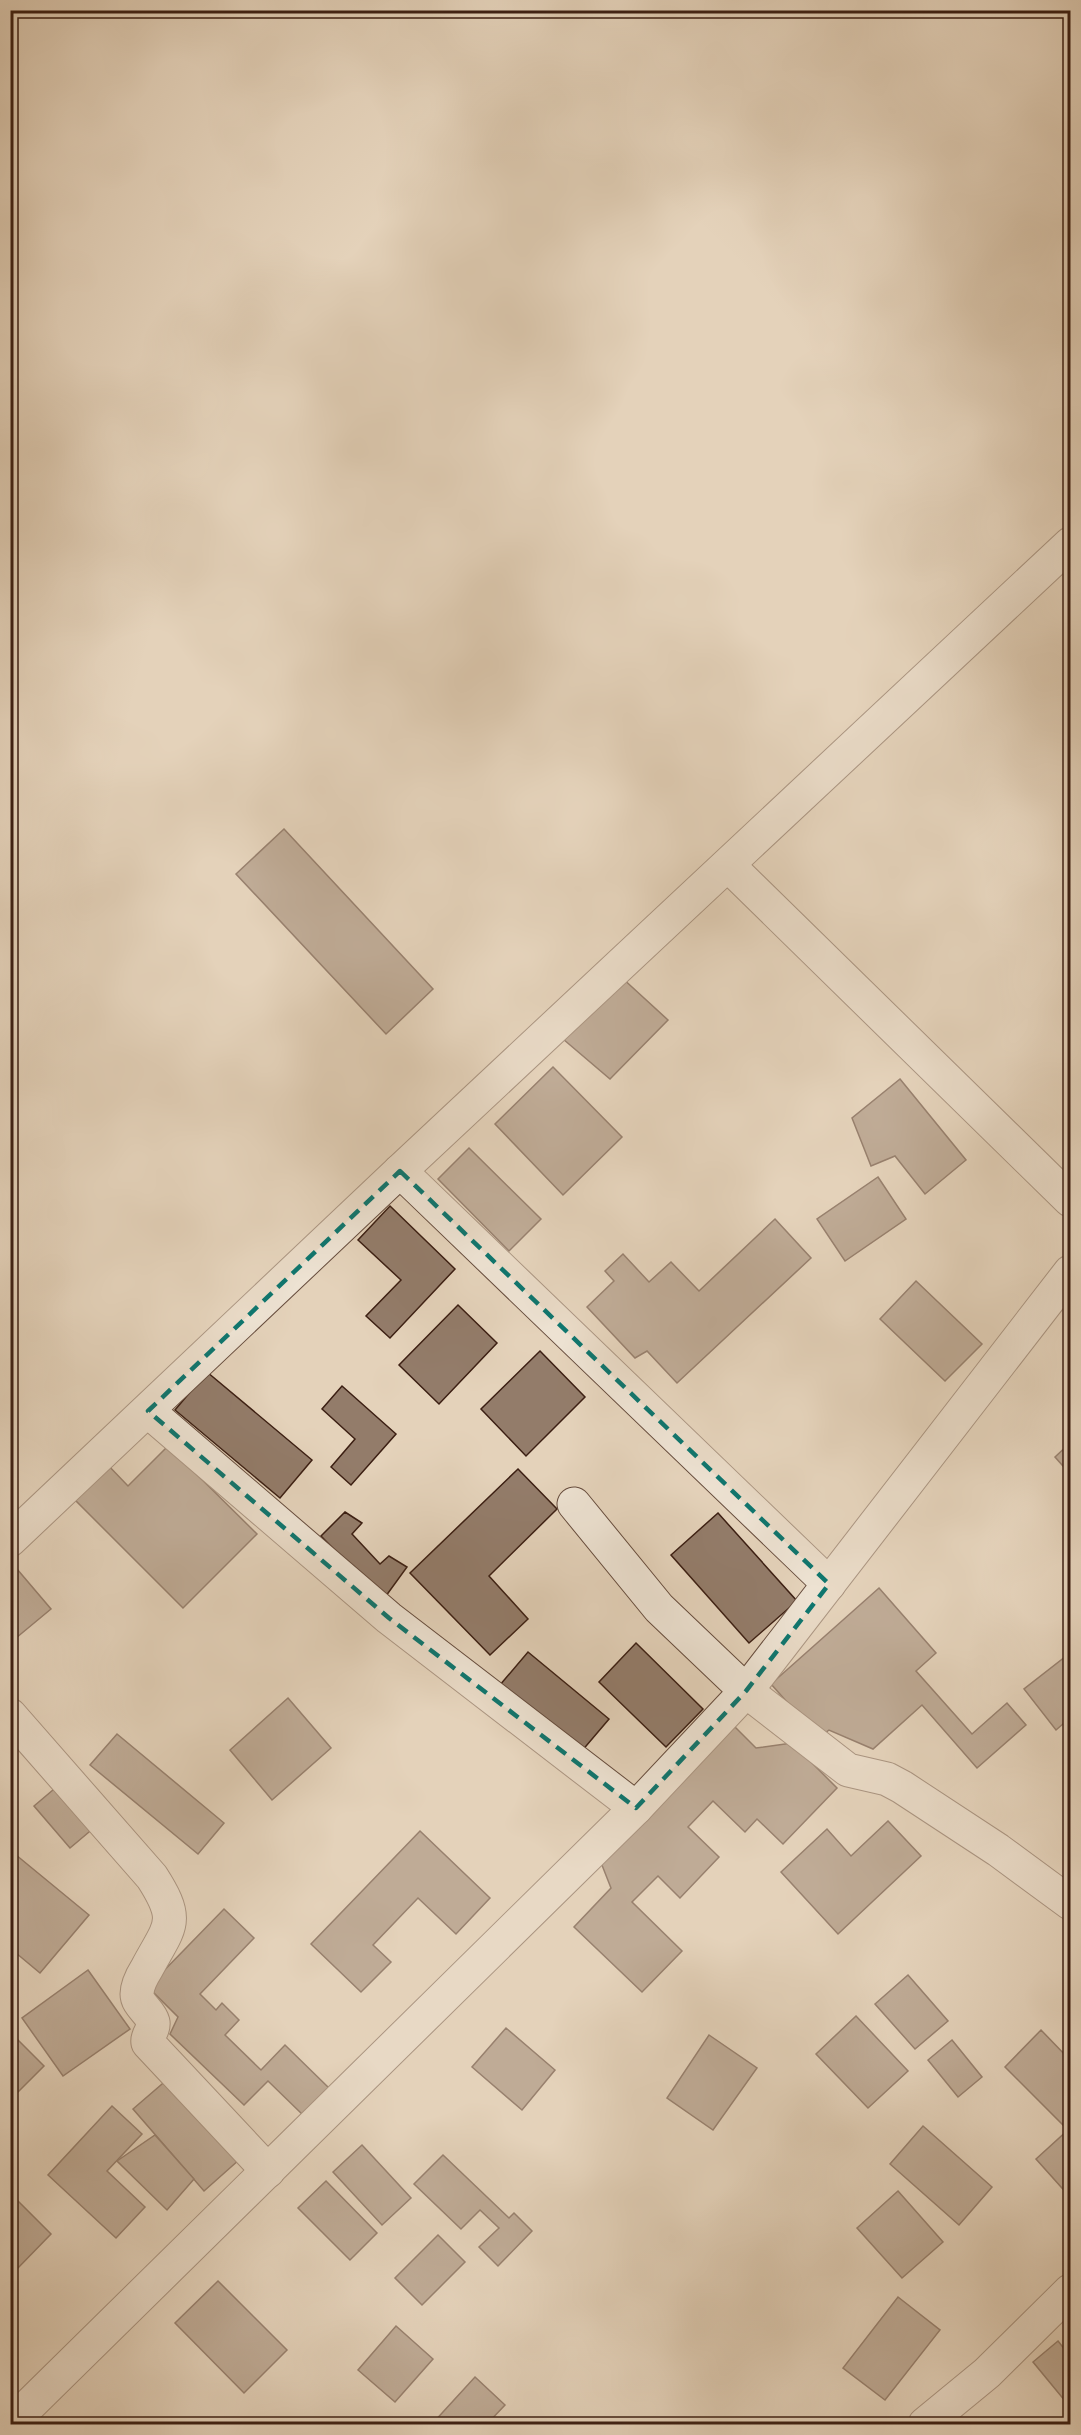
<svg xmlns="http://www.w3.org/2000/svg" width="1081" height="2435" font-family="'Libre Caslon Text',serif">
<rect width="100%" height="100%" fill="#e4d2ba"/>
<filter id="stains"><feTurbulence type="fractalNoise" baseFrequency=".00333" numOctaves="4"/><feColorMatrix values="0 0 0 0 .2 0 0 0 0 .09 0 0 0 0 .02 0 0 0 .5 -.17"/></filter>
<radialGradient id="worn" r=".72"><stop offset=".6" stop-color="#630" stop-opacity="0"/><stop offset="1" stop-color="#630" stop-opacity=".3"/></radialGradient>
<!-- building -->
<g fill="#937c6a" stroke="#3c1f13" stroke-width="1.5">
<polygon points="284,829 433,989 386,1034 236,874"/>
<polygon points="620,976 668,1020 610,1079 563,1039"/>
<polygon points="553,1067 622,1137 563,1195 495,1124"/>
<polygon points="900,1079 966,1160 925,1194 895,1156 871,1166 852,1118"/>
<polygon points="469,1148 541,1219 509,1251 438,1179"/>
<polygon points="878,1177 906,1219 845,1261 817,1219"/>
<polygon points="390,1206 455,1269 390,1338 366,1316 401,1280 358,1240"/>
<polygon points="775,1219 811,1258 677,1383 647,1351 635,1358 587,1307 614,1281 605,1271 623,1254 649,1282 671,1262 699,1291"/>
<polygon points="916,1281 982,1344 945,1381 880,1319"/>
<polygon points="458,1305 497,1343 439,1404 399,1365"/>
<polygon points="540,1351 585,1397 526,1456 481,1409"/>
<polygon points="207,1372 312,1460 280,1498 175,1410"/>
<polygon points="342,1386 396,1434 351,1485 331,1467 355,1439 322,1409"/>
<polygon points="1070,1443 1070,1474 1055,1457"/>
<polygon points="168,1446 257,1534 183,1608 72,1497 106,1463 128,1486"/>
<polygon points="518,1469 557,1509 489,1576 528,1619 490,1655 410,1573"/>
<polygon points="345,1512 362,1523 352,1534 380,1564 389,1556 407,1567 383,1600 321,1536"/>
<polygon points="718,1513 797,1601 749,1643 671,1555"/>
<polygon points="17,1569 51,1609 10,1643 10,1574"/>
<polygon points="879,1588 936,1653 916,1671 972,1734 1007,1703 1026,1725 977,1768 922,1705 873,1749 829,1730 819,1738 771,1684"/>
<polygon points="636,1643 703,1709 666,1747 599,1682"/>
<polygon points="528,1652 609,1719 581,1752 500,1685"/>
<polygon points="1070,1653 1070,1718 1056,1730 1024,1689"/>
<polygon points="288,1698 331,1748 272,1800 230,1750"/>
<polygon points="731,1723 756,1748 792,1743 837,1788 783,1844 757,1819 745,1832 713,1801 688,1827 719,1857 680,1898 658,1876 632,1902 682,1951 642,1992 574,1927 611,1888 598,1855"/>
<polygon points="117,1734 224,1823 198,1854 90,1765"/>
<polygon points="60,1784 95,1827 70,1848 34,1806"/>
<polygon points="888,1821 921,1856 838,1934 781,1872 827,1829 851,1856"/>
<polygon points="420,1831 490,1898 456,1934 418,1898 373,1945 391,1962 361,1992 311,1944"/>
<polygon points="10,1850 89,1915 40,1973 10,1948"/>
<polygon points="224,1909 254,1938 200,1994 216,2010 222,2003 239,2020 225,2035 261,2070 285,2045 330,2089 304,2116 268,2081 244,2105 170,2034 178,2017 148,1987"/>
<polygon points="88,1970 130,2029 63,2076 22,2018"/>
<polygon points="908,1975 948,2021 915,2049 875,2004"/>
<polygon points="856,2016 908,2071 868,2108 816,2054"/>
<polygon points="506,2028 555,2070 522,2110 472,2067"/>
<polygon points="1041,2030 1070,2060 1070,2127 1068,2130 1005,2067"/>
<polygon points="10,2032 44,2066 10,2100"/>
<polygon points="709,2035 757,2068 713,2130 667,2098"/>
<polygon points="952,2040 982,2077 958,2097 928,2060"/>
<polygon points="169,2078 240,2159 204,2191 133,2109"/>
<polygon points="112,2106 142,2134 107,2171 145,2207 116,2238 48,2175"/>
<polygon points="923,2126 992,2187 959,2225 890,2164"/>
<polygon points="1068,2130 1070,2133 1070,2197 1036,2159"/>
<polygon points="155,2135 194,2179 167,2210 117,2161"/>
<polygon points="362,2145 411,2198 382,2225 333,2172"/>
<polygon points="443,2155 509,2218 514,2213 532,2231 498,2266 479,2247 499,2228 480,2210 461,2229 414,2184"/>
<polygon points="326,2181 377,2233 350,2260 298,2208"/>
<polygon points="898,2191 943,2242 902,2278 857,2228"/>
<polygon points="10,2193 51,2234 17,2269 10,2263"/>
<polygon points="438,2235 465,2262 422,2305 395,2278"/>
<polygon points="218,2281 287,2350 244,2393 175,2323"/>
<polygon points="898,2297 940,2330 885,2400 843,2368"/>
<polygon points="396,2326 433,2359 395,2402 358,2370"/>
<polygon points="1058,2341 1070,2356 1070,2407 1033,2362"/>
<polygon points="475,2377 505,2405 487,2424 432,2424"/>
</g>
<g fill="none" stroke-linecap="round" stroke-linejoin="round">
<!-- minor casing -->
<g stroke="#664c3d" stroke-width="35">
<g id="minor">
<polyline points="728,865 1070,1200"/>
<polyline points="400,1171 829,1584"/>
<polyline points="148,1411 389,1618 636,1808"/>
<polyline points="574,1504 659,1608 746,1691 848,1770 887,1779 902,1787 998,1850 1070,1903"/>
<polyline points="10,1540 400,1171 1070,544"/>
<path d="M10,1715L152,1877C181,1922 170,1925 147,1968C142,1976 137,1985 137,1994C137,2005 150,2011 153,2022C155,2030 146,2035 148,2043L268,2171"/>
<polyline points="10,2424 636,1808 746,1691 1070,1272"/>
<polyline points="925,2424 987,2373 1070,2291"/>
</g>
</g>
<!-- minor -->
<use href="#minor" stroke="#ede2d2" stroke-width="33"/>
</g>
<!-- marked area -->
<path d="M0 0H1081V2435H0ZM400,1171L829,1584L746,1691L636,1808L389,1618L148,1411Z" fill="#e4d2ba" fill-opacity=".55" fill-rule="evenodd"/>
<path fill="none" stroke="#0f766e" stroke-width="4.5" stroke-dasharray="12 8" stroke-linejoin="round" d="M400,1171L829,1584L746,1691L636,1808L389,1618L148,1411Z"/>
<!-- margin -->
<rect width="1081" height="2435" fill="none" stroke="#e4d2ba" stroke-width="36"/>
<rect x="12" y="12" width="1057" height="2411" fill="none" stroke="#3c1f13" stroke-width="3"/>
<rect x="18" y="18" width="1045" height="2399" fill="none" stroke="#3c1f13" stroke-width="1.5"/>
<rect width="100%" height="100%" filter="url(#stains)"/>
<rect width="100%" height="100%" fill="url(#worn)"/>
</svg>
